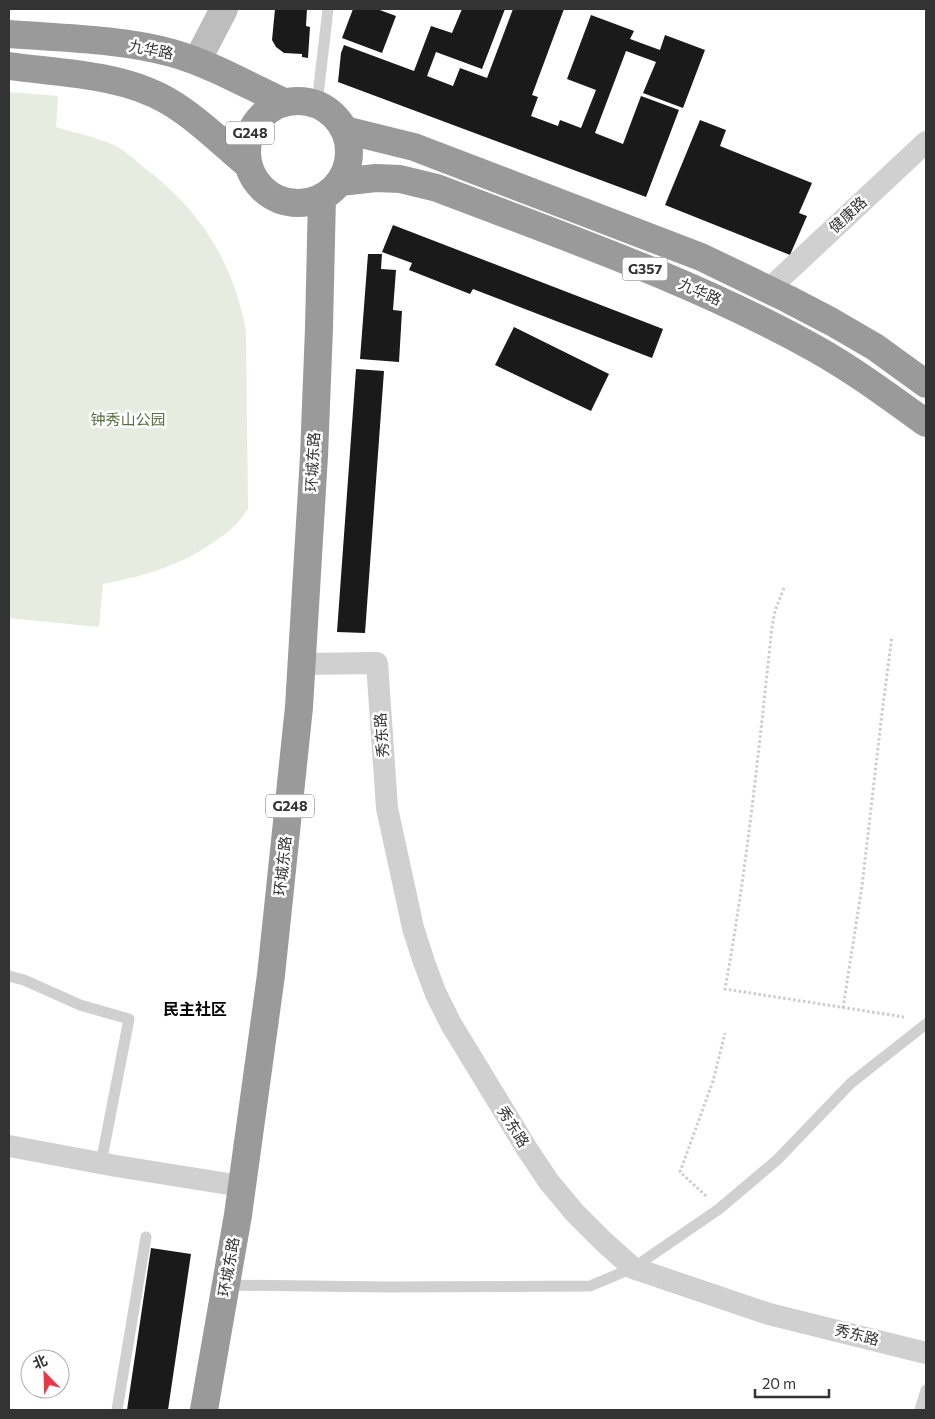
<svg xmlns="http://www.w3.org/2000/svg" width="935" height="1419" font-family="Commissioner,'Noto Sans SC',sans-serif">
<rect width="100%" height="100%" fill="#fff"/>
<!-- green -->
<path fill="#e6ecdf" d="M9,92L58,96L56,127C75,133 96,137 114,145C124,150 134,159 142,166C199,208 233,261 246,331L248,509C243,515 239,522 233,527C229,532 223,535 218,539C183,565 145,576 103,584L99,627L9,618Z"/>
<!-- building -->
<g fill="#1a1a1a">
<polygon points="275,9 307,9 306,26 310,27 308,58 302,57 302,54 284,53 276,47 272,40"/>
<polygon points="353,9 377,9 396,16 382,53 342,38"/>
<polygon points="462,9 505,9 482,69 436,52 427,76 453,86 460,68 487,78 513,9 564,9 532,95 538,97 531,116 558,126 560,120 581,128 596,90 567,79 591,15 634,31 630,39 660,50 665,35 705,50 683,108 643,93 656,62 626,51 595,133 623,144 641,96 679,110 646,197 338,82 341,53 344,45 414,71 431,26 452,33"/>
<polygon points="700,120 726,130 720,146 812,183 799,213 807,216 790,255 665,205"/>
<polygon points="393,225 663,329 652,358 473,289 470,294 409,270 412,263 382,252"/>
<polygon points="368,254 382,254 381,269 396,270 393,310 402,311 399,362 360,359"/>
<polygon points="514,327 609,374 591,411 495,365"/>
<polygon points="356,369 384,371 365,633 337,632"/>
<polygon points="151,1248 191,1254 168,1410 127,1410"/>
</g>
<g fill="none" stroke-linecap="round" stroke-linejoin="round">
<!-- path -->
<g stroke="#cdcdcd" stroke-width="3" stroke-dasharray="2.5 2.5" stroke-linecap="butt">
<path d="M784,588L775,611L772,627C759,748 747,869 725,989L904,1017"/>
<polyline points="843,1008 862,886 882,713 892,636"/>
<polyline points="706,1196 680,1172 713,1081 725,1033"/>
</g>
<!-- lane -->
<g stroke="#d0d0d0" stroke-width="11">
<polyline points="317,104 328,9"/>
<polyline points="9,976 24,980 80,1005 129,1019 101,1163"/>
<polyline points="225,1285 385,1287 590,1286 633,1268 719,1209 777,1160 851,1083 926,1024"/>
<polyline points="117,1410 146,1237"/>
<polyline points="920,1410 926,1390"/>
</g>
<!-- street -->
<g stroke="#d0d0d0" stroke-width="22">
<polyline points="769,289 926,142"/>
<polyline points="302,664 377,663 387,808 413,928 424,962 436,994 451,1024 527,1149 549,1182 575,1213 603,1241 633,1268 769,1314 926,1353"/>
<polyline points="9,1146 116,1166 241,1186"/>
</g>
<!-- secondary -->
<polyline stroke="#bdbdbd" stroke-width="28" points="197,61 224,9"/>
<!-- highway -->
<g stroke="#9a9a9a" stroke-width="28">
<path d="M9,34C61,38 122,39 172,53C211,64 247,85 284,102"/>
<path d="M9,66C60,73 122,74 168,101C197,118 223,144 248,165"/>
<circle cx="298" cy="152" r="51"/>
<polyline points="345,130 414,147 701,257 788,299 832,322 875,347 926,384"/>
<path d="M340,182L376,178L400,179L437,188C565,237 696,282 816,349C855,371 890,397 926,423"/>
<polyline points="204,1410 238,1215 271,975 299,707 314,456 319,328 322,197"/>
</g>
</g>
<g text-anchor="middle" stroke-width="5" stroke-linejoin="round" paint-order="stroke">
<!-- shield labels -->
<g fill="#fff" stroke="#707070" stroke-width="1">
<rect x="226" y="121.5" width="48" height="23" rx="4"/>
<rect x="622.5" y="257.5" width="45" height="23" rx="4"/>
<rect x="266" y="794.5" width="48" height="23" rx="4"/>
</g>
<g font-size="14" font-weight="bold" fill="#333">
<text x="250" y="138">G248</text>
<text x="645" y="274">G357</text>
<text x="290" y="811">G248</text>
</g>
<!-- street labels -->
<g font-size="15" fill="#333" stroke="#fff">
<text transform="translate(151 50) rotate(11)" y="5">九华路</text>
<text transform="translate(848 215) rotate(-43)" y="5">健康路</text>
<text transform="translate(700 292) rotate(24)" y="5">九华路</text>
<text transform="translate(313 462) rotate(-87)" y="5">环城东路</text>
<text transform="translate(382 735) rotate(-94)" y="5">秀东路</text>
<text transform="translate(283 866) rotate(-84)" y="5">环城东路</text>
<text transform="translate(513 1127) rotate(58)" y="5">秀东路</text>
<text transform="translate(229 1267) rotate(-80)" y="5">环城东路</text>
<text transform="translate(857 1335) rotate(14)" y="5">秀东路</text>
</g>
<!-- park labels -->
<g font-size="15" fill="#56703f" stroke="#fff">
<text x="128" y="425">钟秀山公园</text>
</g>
<!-- neighbourhood labels -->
<g font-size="16" font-weight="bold" fill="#000" stroke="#fff">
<text x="195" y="1015">民主社区</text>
</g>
</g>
<!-- border -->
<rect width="935" height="1419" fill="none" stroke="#333333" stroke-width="20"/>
<!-- north arrow -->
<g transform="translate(45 1374) rotate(337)"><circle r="24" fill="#ffffff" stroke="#adadad"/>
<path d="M0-4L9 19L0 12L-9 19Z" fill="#e63946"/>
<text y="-8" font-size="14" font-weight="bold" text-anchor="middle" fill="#333333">北</text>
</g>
<!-- scale -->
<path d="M755 1389v8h74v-8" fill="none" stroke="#333333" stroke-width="2.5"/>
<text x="762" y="1389" font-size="15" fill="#333333" stroke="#ffffff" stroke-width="4" paint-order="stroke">20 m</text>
</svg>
